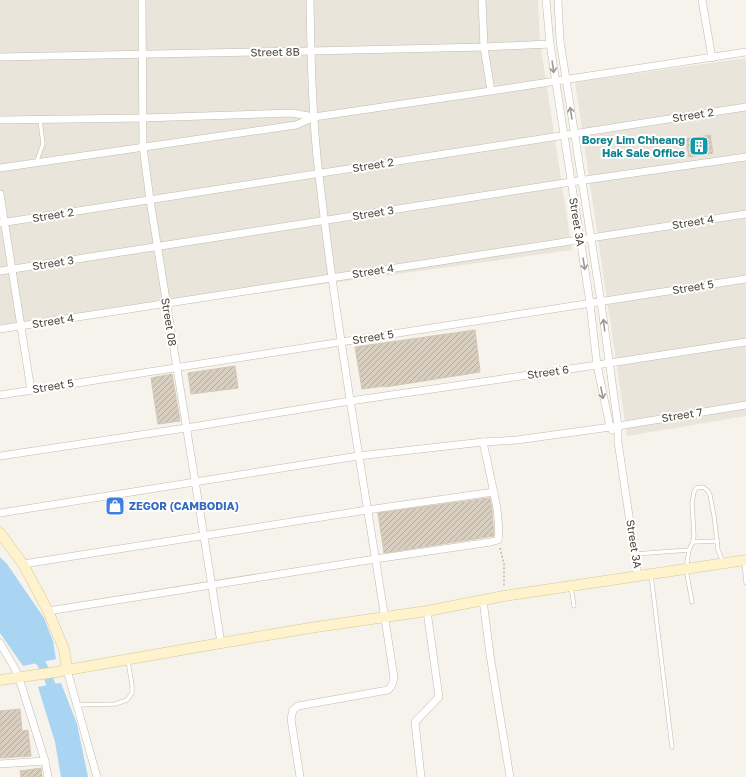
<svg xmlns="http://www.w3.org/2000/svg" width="746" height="777" font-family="'Golos Text',sans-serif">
<defs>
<pattern id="building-hatch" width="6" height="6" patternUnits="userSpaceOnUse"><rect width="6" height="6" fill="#d8cfc1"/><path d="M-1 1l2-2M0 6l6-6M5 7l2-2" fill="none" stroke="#b1aa9e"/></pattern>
</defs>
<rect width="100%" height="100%" fill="#f6f3ec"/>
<!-- residential -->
<g fill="#eae5da">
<polygon points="0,0 538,0 540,42 572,250 20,326 0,330"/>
<polygon points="746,58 746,416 627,436 575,82"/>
</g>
<!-- water -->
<g fill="#a9d4f2">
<polygon points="0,557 7,564 44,618 53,641 56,659 23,666 0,633"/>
<polygon points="61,683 77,724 88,777 61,777 55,742 38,687 52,684"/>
</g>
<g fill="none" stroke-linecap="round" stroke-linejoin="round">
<!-- canal -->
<path stroke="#a9d4f2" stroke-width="9" d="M34,653C44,666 51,680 54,696"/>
</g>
<!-- building -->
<g fill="url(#building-hatch)" stroke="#d3c7b4">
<polygon points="710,135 713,153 689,157 686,139"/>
<polygon points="475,330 480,372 385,387 385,386 362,389 355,347"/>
<polygon points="235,366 238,388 191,394 188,373"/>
<polygon points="172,374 180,421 158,424 151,378"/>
<polygon points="488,498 490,498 492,510 494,536 384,553 378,513"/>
<polygon points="20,709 22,731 28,730 31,756 0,758 0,711"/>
<polygon points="41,768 42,777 21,777 20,771"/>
</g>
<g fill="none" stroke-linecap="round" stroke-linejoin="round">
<!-- lane casing -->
<g stroke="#c2bbae" stroke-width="4.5">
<g id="lane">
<polyline points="36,163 43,144 40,120"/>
<polyline points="693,542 718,541"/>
<polyline points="635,554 689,550"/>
<polyline points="744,561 746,583"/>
<polyline points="651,575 672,747"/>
<polyline points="571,587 574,606"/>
<polyline points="692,602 686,569 689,550 693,542 694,536 692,503 694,492 696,488 703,487 708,491 710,495 714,516 718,550 723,562"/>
<polyline points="77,705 115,704 127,700 132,693 132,685 128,661"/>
</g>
</g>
<!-- street casing -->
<g stroke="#c2bbae" stroke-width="8">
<g id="street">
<polyline points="142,0 143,147 150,200 221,643"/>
<polyline points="482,0 484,47 491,91"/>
<polyline points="546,0 550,44 590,303 597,365 610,427 612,430"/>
<polyline points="558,0 560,41 601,302 618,426 618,442 638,576"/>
<polyline points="702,0 712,58"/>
<polyline points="0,57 311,51 484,47 550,44"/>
<polyline points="0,120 143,118 292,113 314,117"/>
<polyline points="0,168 296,125 314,117 491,91 746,52"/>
<polyline points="0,194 31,390"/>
<polyline points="0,223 746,107"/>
<polyline points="0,271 571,182 746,157"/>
<polyline points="0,329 746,214"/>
<polyline points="0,395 746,279"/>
<polyline points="0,456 186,428 350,401 597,365 746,342"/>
<polyline points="0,513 358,456 483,442 517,440 618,426 746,405"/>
<polyline points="23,564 367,510 494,492"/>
<polyline points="483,600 490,655 510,777"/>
<path d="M48,611L375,559L491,542L498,540C500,530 498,520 497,509C493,487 488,465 483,442"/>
<polyline points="0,643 14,667 19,678 45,761 48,777"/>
<polyline points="67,670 97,777"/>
<polyline points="0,764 45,761"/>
<path d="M300,777L291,719L293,710L298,706L388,690L392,685L394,678C369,510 338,343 319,175C312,117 311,58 310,0"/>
<polyline points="421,777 415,722 439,697 427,611"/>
</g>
</g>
<!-- secondary casing -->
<g stroke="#d6c79b" stroke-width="11">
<g id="secondary">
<polyline points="0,533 23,564 48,611 64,649 67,670"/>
<polyline points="0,680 56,672 221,643 316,627 427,611 504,596 746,560"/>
</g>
</g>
<!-- path -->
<polyline stroke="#c4b79f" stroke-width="1.5" stroke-dasharray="2 2" stroke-linecap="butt" points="500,548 504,564 504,587"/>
<!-- lane -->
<use href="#lane" stroke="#fff" stroke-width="3.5"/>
<!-- street -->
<use href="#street" stroke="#fff" stroke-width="7"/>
<!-- secondary -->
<use href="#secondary" stroke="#fff3cd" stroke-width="10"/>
</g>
<!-- one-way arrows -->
<defs><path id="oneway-shaft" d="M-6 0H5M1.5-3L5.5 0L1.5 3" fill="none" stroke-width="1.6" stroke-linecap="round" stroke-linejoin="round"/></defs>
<g stroke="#9c9892">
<use href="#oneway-shaft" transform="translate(553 67) rotate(82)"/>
<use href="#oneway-shaft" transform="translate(571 113) rotate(-99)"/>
<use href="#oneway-shaft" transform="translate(584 264) rotate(81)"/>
<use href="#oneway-shaft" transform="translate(604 325) rotate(-97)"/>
<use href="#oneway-shaft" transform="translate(602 393) rotate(79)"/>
</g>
<!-- icons -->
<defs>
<g id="building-square" transform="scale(1)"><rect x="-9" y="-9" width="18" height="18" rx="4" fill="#0f9aa8" stroke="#fff"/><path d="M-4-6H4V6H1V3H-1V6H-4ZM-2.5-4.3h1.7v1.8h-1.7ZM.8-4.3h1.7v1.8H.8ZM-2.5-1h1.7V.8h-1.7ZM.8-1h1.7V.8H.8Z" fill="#fff"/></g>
<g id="shop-square" transform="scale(1)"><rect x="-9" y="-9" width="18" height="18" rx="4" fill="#3f7fe0" stroke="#fff"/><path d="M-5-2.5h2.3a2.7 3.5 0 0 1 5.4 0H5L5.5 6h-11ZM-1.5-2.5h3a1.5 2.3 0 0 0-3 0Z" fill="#fff"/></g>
</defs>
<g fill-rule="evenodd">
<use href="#building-square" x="699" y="146"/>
<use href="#shop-square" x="115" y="506"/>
</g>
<g text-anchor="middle" stroke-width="4" stroke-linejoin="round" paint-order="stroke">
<!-- street labels -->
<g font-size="11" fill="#4b4439" stroke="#fff">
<text transform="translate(275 52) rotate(-1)" y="4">Street 8B</text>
<text transform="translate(693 115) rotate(-9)" y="4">Street 2</text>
<text transform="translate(373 165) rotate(-9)" y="4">Street 2</text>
<text transform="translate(373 213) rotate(-9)" y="4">Street 3</text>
<text transform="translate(53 215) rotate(-9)" y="4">Street 2</text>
<text transform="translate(577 222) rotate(81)" y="4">Street 3A</text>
<text transform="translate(693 222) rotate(-9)" y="4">Street 4</text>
<text transform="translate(53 263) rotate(-9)" y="4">Street 3</text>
<text transform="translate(373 271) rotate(-9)" y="4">Street 4</text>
<text transform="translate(693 287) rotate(-9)" y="4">Street 5</text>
<text transform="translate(53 321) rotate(-9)" y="4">Street 4</text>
<text transform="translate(169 322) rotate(81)" y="4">Street 08</text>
<text transform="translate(373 337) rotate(-9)" y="4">Street 5</text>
<text transform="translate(548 372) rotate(-8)" y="4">Street 6</text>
<text transform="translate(53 386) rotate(-9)" y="4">Street 5</text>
<text transform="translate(682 415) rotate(-9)" y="4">Street 7</text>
<text transform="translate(634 544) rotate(81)" y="4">Street 3A</text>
</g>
<!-- culture labels -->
<g font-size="11" font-weight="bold" fill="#0d838f" stroke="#fff" text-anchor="end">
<text x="685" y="144">Borey Lim Chheang<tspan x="685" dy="13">Hak Sale Office</tspan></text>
</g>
<!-- shop labels -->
<g font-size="11" font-weight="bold" fill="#366cbe" stroke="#fff" text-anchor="start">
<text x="129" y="510">ZEGOR (CAMBODIA)</text>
</g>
</g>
</svg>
